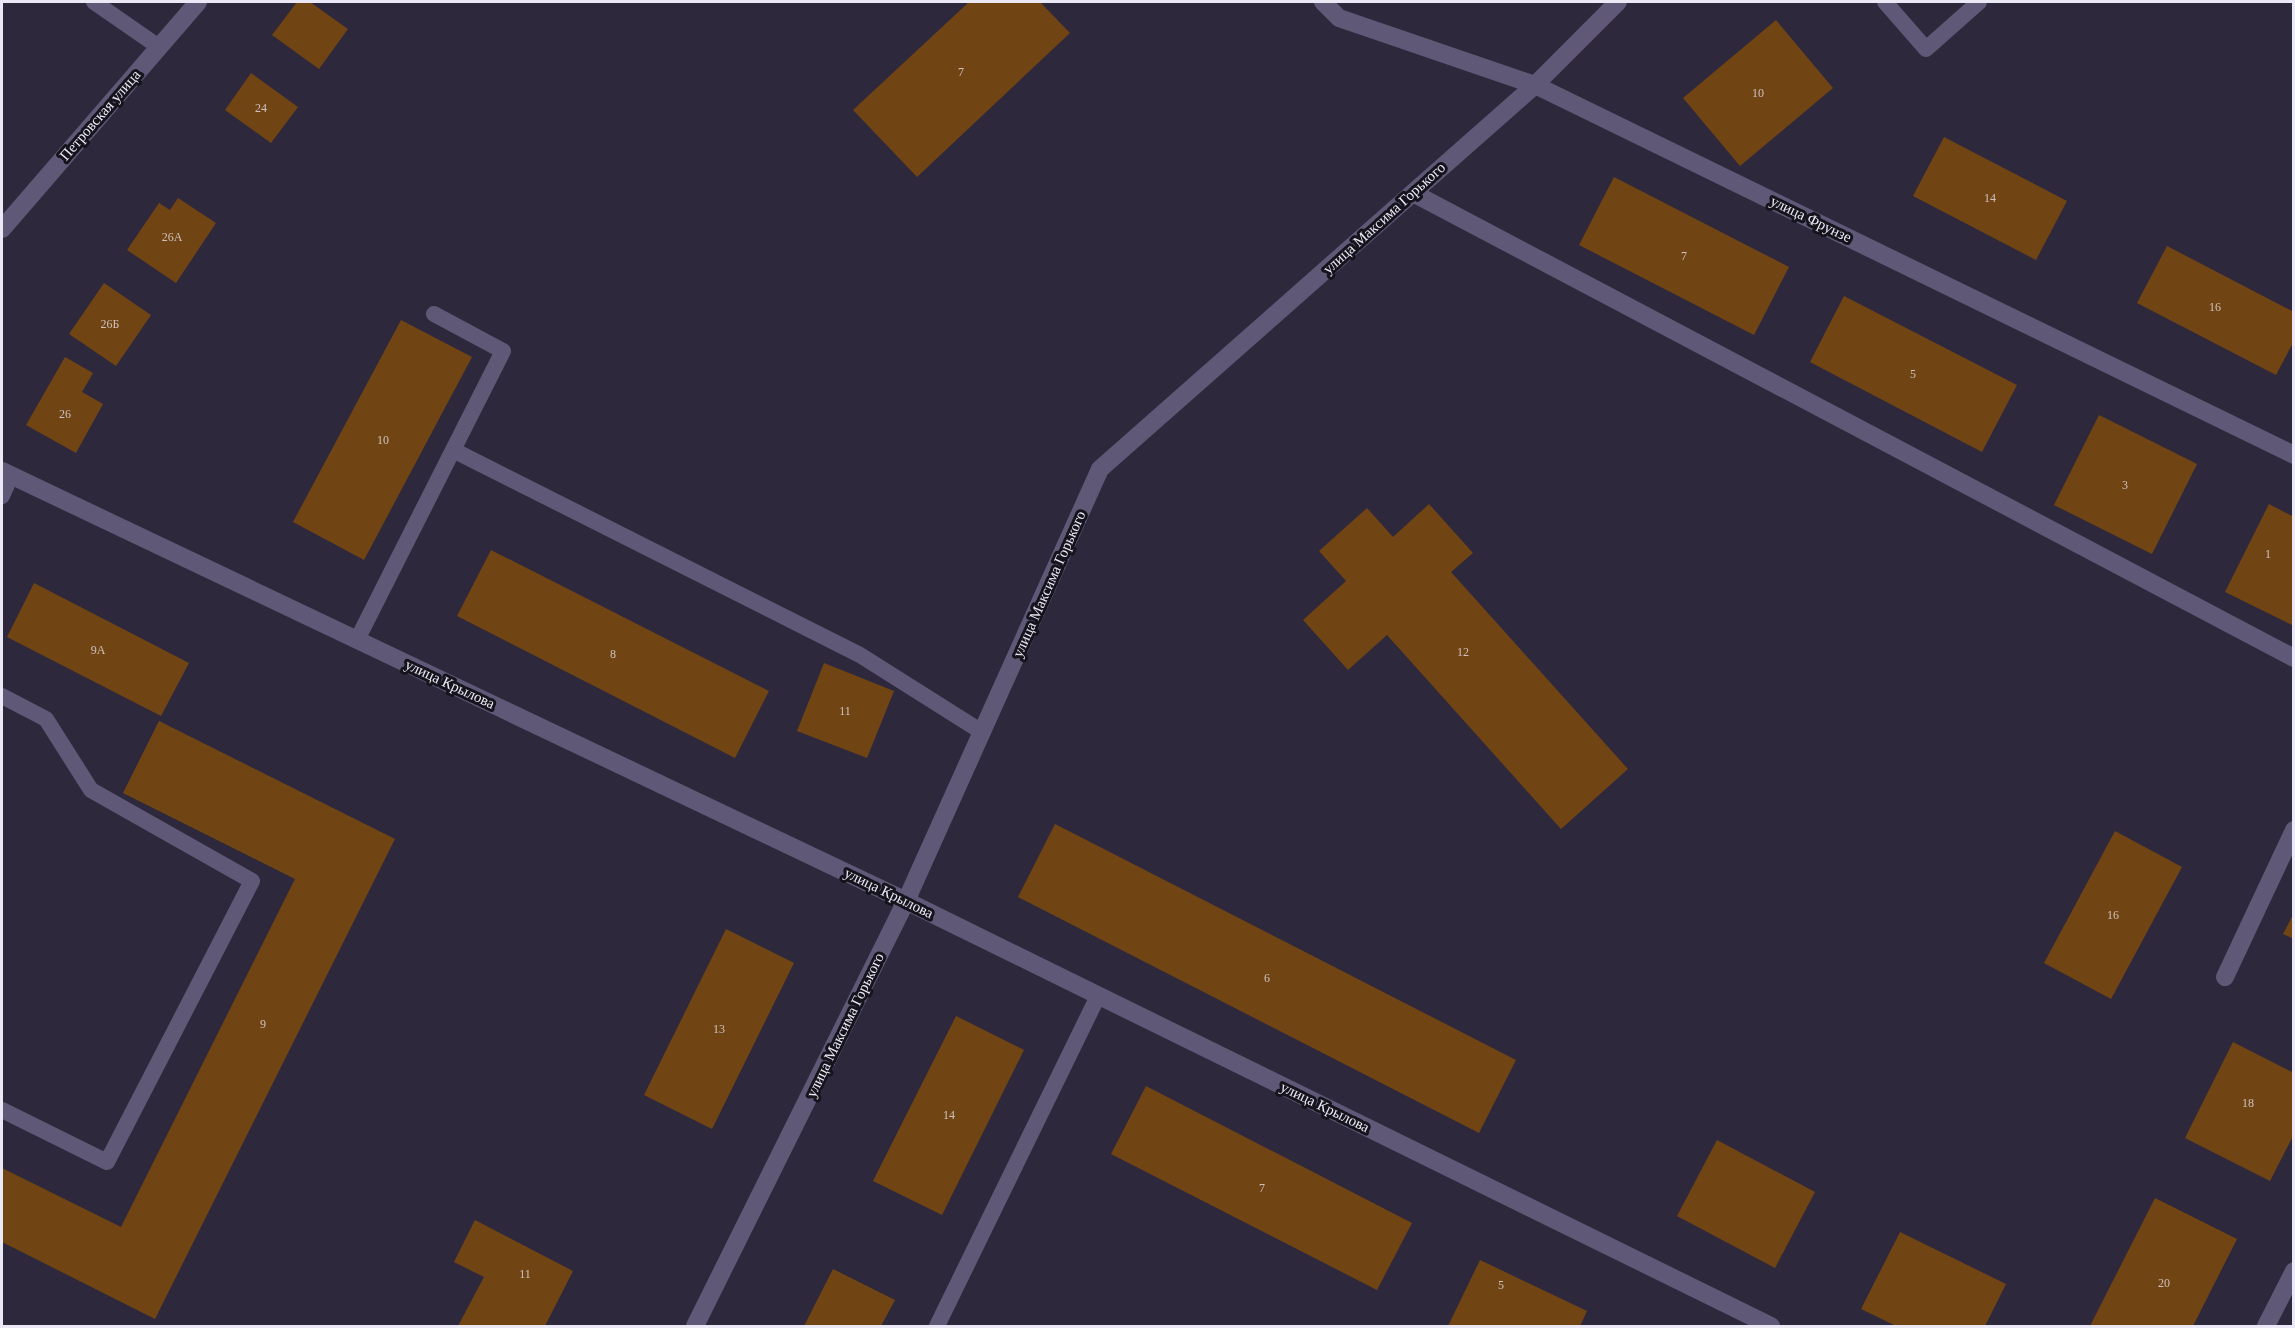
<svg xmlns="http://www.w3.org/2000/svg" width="2295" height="1328" font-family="'Times New Roman',serif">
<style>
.building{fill:#714413}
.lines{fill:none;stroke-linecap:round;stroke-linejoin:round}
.service{stroke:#5f5876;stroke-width:16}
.minor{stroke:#5f5876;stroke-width:18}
.tertiary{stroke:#5f5876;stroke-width:18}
.labels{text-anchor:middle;stroke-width:6;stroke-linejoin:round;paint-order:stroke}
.number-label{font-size:12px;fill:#cdc0be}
.street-label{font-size:15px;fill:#ece9f7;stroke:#15131c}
</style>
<rect width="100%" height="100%" fill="#2e283d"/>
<path class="building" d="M 297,2 L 310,2 L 348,29 L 319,69 L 272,35 Z
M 969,2 L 1040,2 L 1070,33 L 917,177 L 853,110 Z
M 1776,20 L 1833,88 L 1740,166 L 1683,98 Z
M 251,73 L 298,107 L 271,143 L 225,110 Z
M 1944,137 L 2067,201 L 2036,260 L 1913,196 Z
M 1614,177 L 1789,267 L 1754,335 L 1579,245 Z
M 178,198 L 216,223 L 176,283 L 127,250 L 159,203 L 170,210 Z
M 2167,246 L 2294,312 L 2294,341 L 2276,375 L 2137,303 Z
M 104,283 L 151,315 L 116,366 L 69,334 Z
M 1844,296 L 2017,385 L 1982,452 L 1810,362 Z
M 401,320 L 472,357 L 364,560 L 293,522 Z
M 65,357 L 93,373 L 82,392 L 103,404 L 76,453 L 26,425 Z
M 2099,415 L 2197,464 L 2152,554 L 2054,505 Z
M 1429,504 L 1473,553 L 1451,572 L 1628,769 L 1561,829 L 1387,635 L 1348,670 L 1303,620 L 1346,581 L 1319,551 L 1367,508 L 1393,537 Z
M 2269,504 L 2294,517 L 2294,626 L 2225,592 Z
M 491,550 L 769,691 L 735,758 L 457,616 Z
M 34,583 L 189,663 L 161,716 L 7,637 Z
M 824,663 L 894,691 L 867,758 L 797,731 Z
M 159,721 L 395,839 L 155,1319 L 2,1242 L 2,1168 L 121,1227 L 295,879 L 123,793 Z
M 1055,824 L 1516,1060 L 1479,1133 L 1018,897 Z
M 2115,831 L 2182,867 L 2111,999 L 2044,963 Z
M 2294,913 L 2294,939 L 2283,934 Z
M 726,929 L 794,963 L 712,1129 L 644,1095 Z
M 956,1016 L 1024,1050 L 942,1215 L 873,1181 Z
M 2233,1042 L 2294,1073 L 2294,1134 L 2270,1181 L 2185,1138 Z
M 1146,1086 L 1412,1223 L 1377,1290 L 1111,1154 Z
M 1717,1140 L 1815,1192 L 1775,1268 L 1677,1216 Z
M 2155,1198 L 2237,1239 L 2193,1326 L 2090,1326 Z
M 475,1220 L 573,1271 L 545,1326 L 458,1326 L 484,1277 L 454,1262 Z
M 1900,1232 L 2006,1284 L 1985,1326 L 1896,1326 L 1861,1309 Z
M 1480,1260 L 1587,1311 L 1580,1326 L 1448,1326 Z
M 833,1269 L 895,1300 L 881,1326 L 804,1326 Z"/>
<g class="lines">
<path class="service" d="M 94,2 L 159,47
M 1885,2 L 1926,49 L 1979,2
M 453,450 L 860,655 L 982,732
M 2,496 L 11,476
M 357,640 L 503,351 L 434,314
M 2,696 L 46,719 L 91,790 L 252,881 L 107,1162 L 2,1110
M 937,1326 L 1098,996"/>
<path class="minor" d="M 1323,2 L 1339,18 L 1535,85 L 2294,455
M 1413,193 L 2294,658
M 2,229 L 198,2
M 2,471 L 906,901 L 1771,1326
M 2225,977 L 2294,830
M 695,1326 L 906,901 L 1100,469 L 1535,85 L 1618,2"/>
<path class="tertiary" d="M 2266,1326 L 2294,1271"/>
</g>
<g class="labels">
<g class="number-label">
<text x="961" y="76">7</text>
<text x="1758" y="97">10</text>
<text x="261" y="112">24</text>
<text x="1990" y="202">14</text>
<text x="172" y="241">26А</text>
<text x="1684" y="260">7</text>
<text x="2215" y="311">16</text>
<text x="110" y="328">26Б</text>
<text x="1913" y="378">5</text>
<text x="65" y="418">26</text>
<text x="383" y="444">10</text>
<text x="2125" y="489">3</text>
<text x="2268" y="558">1</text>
<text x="98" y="654">9А</text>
<text x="1463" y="656">12</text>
<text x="613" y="658">8</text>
<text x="845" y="715">11</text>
<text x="2113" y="919">16</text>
<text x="1267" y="982">6</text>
<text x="263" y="1028">9</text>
<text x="719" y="1033">13</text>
<text x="2248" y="1107">18</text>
<text x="949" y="1119">14</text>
<text x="1262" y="1192">7</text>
<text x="525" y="1278">11</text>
<text x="2164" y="1287">20</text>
<text x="1501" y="1289">5</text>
</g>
<g class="street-label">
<text transform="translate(100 115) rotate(-49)" y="5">Петровская улица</text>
<text transform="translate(1384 218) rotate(-42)" y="5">улица Максима Горького</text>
<text transform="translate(1811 219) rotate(26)" y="5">улица Фрунзе</text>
<text transform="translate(1049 584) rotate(-66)" y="5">улица Максима Горького</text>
<text transform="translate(450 684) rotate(25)" y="5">улица Крылова</text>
<text transform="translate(889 893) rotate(26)" y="5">улица Крылова</text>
<text transform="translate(845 1025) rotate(-64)" y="5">улица Максима Горького</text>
<text transform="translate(1325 1107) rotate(26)" y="5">улица Крылова</text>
</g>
</g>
<rect width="2295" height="1328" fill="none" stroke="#ece9f7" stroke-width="6"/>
</svg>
